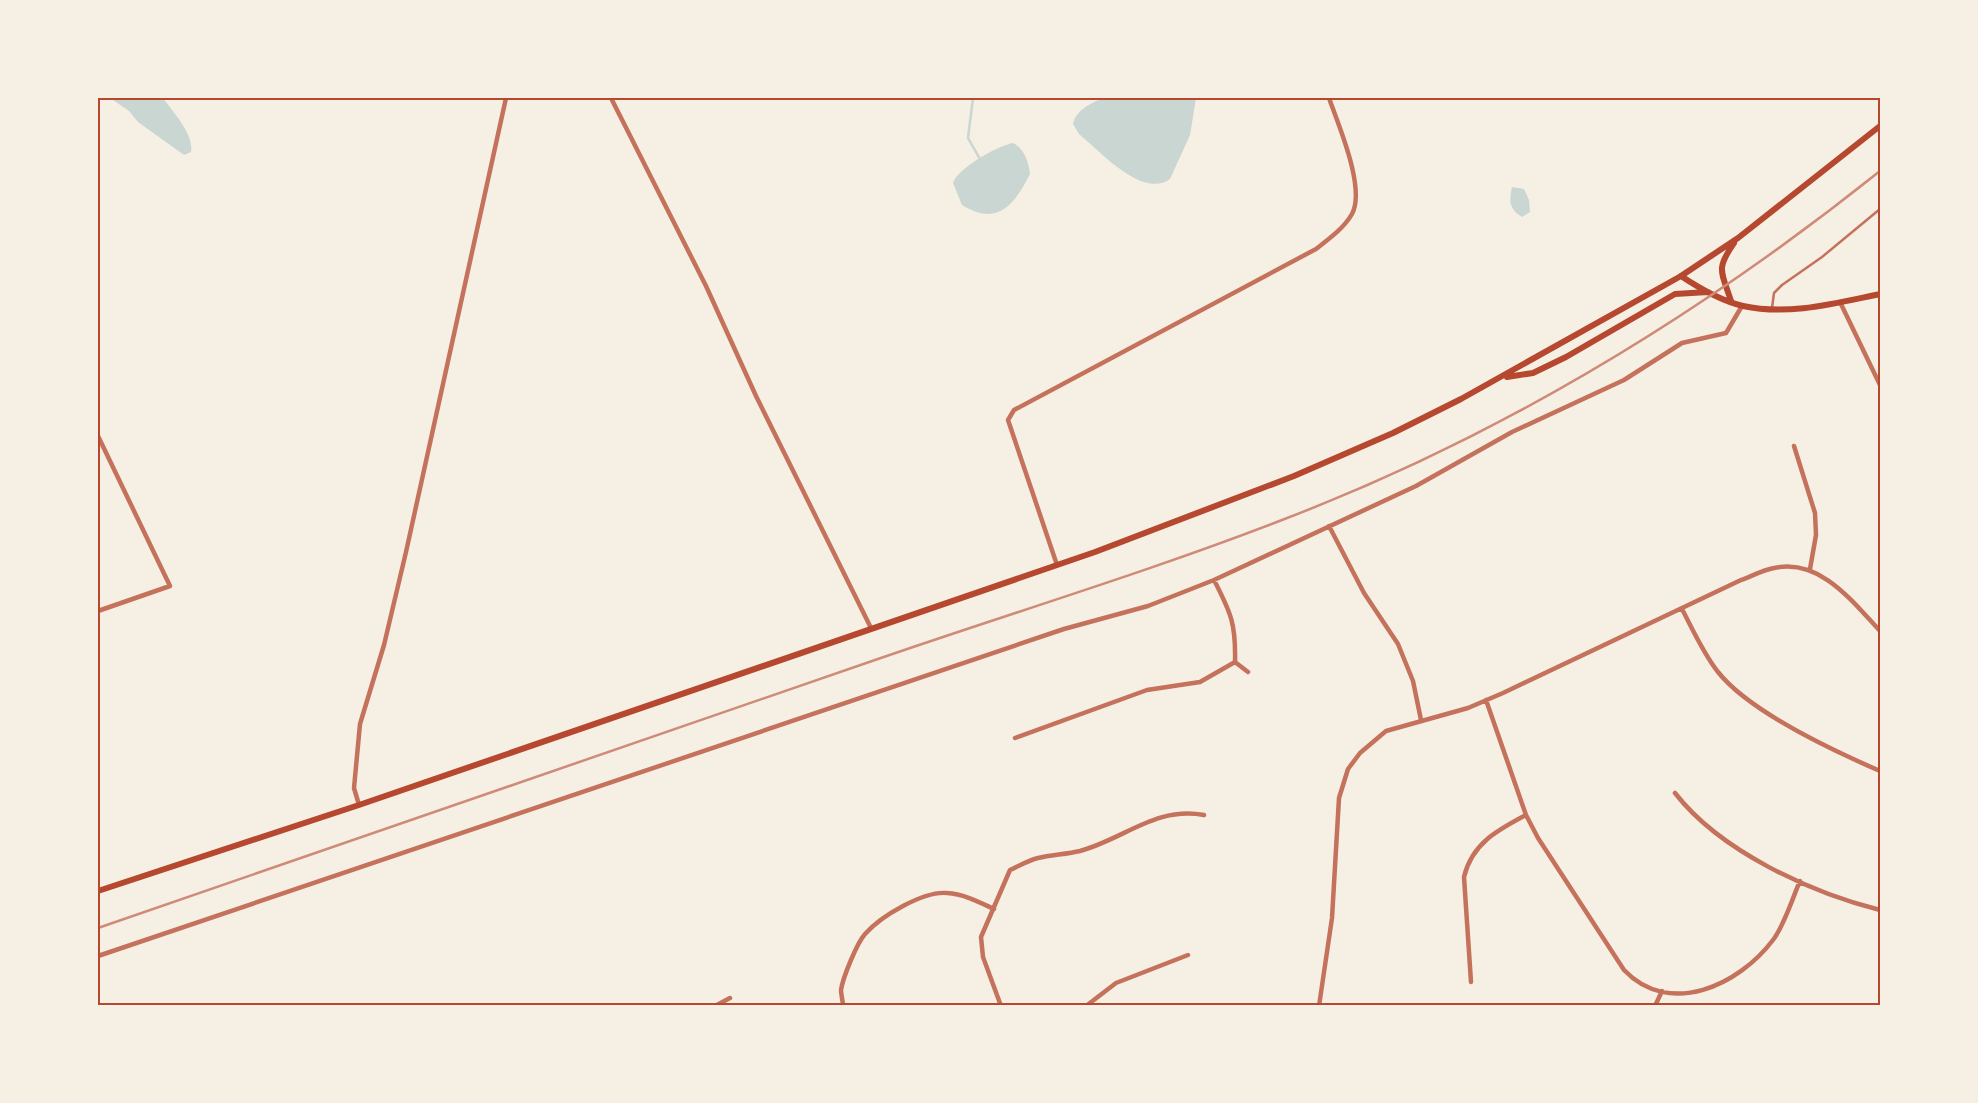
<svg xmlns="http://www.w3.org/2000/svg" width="1978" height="1103" font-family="Barlow,sans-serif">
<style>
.water{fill:#c9d6d2}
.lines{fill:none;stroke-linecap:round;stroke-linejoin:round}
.stream{stroke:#c9d6d2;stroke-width:2.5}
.service{stroke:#c5725c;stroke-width:2.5}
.minor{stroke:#c5725c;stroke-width:4.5}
.secondary{stroke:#b5482f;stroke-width:6}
.rail{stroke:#cf8b77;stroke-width:2.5}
.neatline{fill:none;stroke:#b5482f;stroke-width:2}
</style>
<rect width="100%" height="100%" fill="#f6efe4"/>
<path class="water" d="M 110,98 L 163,98 C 173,112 194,134 191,152 L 184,155 L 138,122 L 129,111 Z
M 1103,98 L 1196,98 L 1190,135 L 1170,179 C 1142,199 1100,151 1079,134 L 1073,124 C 1077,109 1090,104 1103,98 Z
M 1013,143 C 1024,148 1029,163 1030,174 C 1014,205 998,227 962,205 L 953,183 C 958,168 997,146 1013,143 Z
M 1512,187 L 1524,189 L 1529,200 L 1530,212 L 1522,217 C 1509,209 1509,201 1512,187 Z"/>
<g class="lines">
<path class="stream" d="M 973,98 L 968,138 L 980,159"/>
<path class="service" d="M 1772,308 L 1774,293 L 1782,285 L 1822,257 L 1880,209"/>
<path class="minor" d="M 611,98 L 706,286 L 756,396 L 871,628
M 1840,302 L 1880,385
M 98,436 L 170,586 L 98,611
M 1794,446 L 1815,513 L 1816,535 L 1810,569
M 1329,526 L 1364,593 L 1398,644 L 1413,681 L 1421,720
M 1057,565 L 1008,420 L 1014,410 L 1316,249 C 1329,239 1344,228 1352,214 C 1366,188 1338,124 1329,98
M 1214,580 C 1231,613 1236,624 1235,662
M 1682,609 C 1693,630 1703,653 1718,672 C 1749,711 1834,751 1880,771
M 1235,662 L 1248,672
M 1486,700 L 1526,815 L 1538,838 L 1624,970 C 1670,1018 1739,985 1773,940 C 1785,924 1792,899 1800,881
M 1015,738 L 1147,690 L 1200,682 L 1235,662
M 1675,793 C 1720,851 1811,893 1880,910
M 359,805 L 354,788 L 360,724 L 384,645 L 406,552 L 506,98
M 98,956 L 1064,629 L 1148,606 L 1214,580 L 1416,486 L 1512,432 L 1624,380 L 1682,343 L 1726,333 L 1742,306
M 1471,982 L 1464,877 C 1472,843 1498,830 1526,815
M 715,1006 L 730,998
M 843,1006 C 843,1001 841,995 841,990 C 843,977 857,943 865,934 C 881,916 923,891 947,893 C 964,894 979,902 994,909
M 1001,1006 L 983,957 L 981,937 L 1010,870 C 1019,866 1029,860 1038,858 C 1052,855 1067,854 1080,851 C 1124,839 1156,806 1204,815
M 1086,1006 L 1116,983 L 1188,955
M 1319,1006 L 1332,918 L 1339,798 L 1348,769 L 1360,753 L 1386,731 L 1468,708 L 1503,693 L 1741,580 C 1752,576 1763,570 1774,568 C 1820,558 1852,601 1880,631
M 1655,1006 L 1662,991"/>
<path class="secondary" d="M 1681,276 C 1699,288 1722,301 1743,306 C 1789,316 1836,303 1880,294
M 1731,301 C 1722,272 1715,270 1734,243
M 1507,377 L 1533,373 L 1566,357 L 1675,294 L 1708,292
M 98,891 L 359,805 L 1095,552 L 1294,476 L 1393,433 L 1461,399 L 1681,276 L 1738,238 L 1880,126"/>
<path class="rail" d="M 98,928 C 357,840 616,750 875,660 C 1011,613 1148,572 1282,520 C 1499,437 1700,315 1880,171"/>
</g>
<rect width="1978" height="1103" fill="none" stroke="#f6efe4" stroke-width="198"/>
<rect x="99" y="99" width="1780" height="905" class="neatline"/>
</svg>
